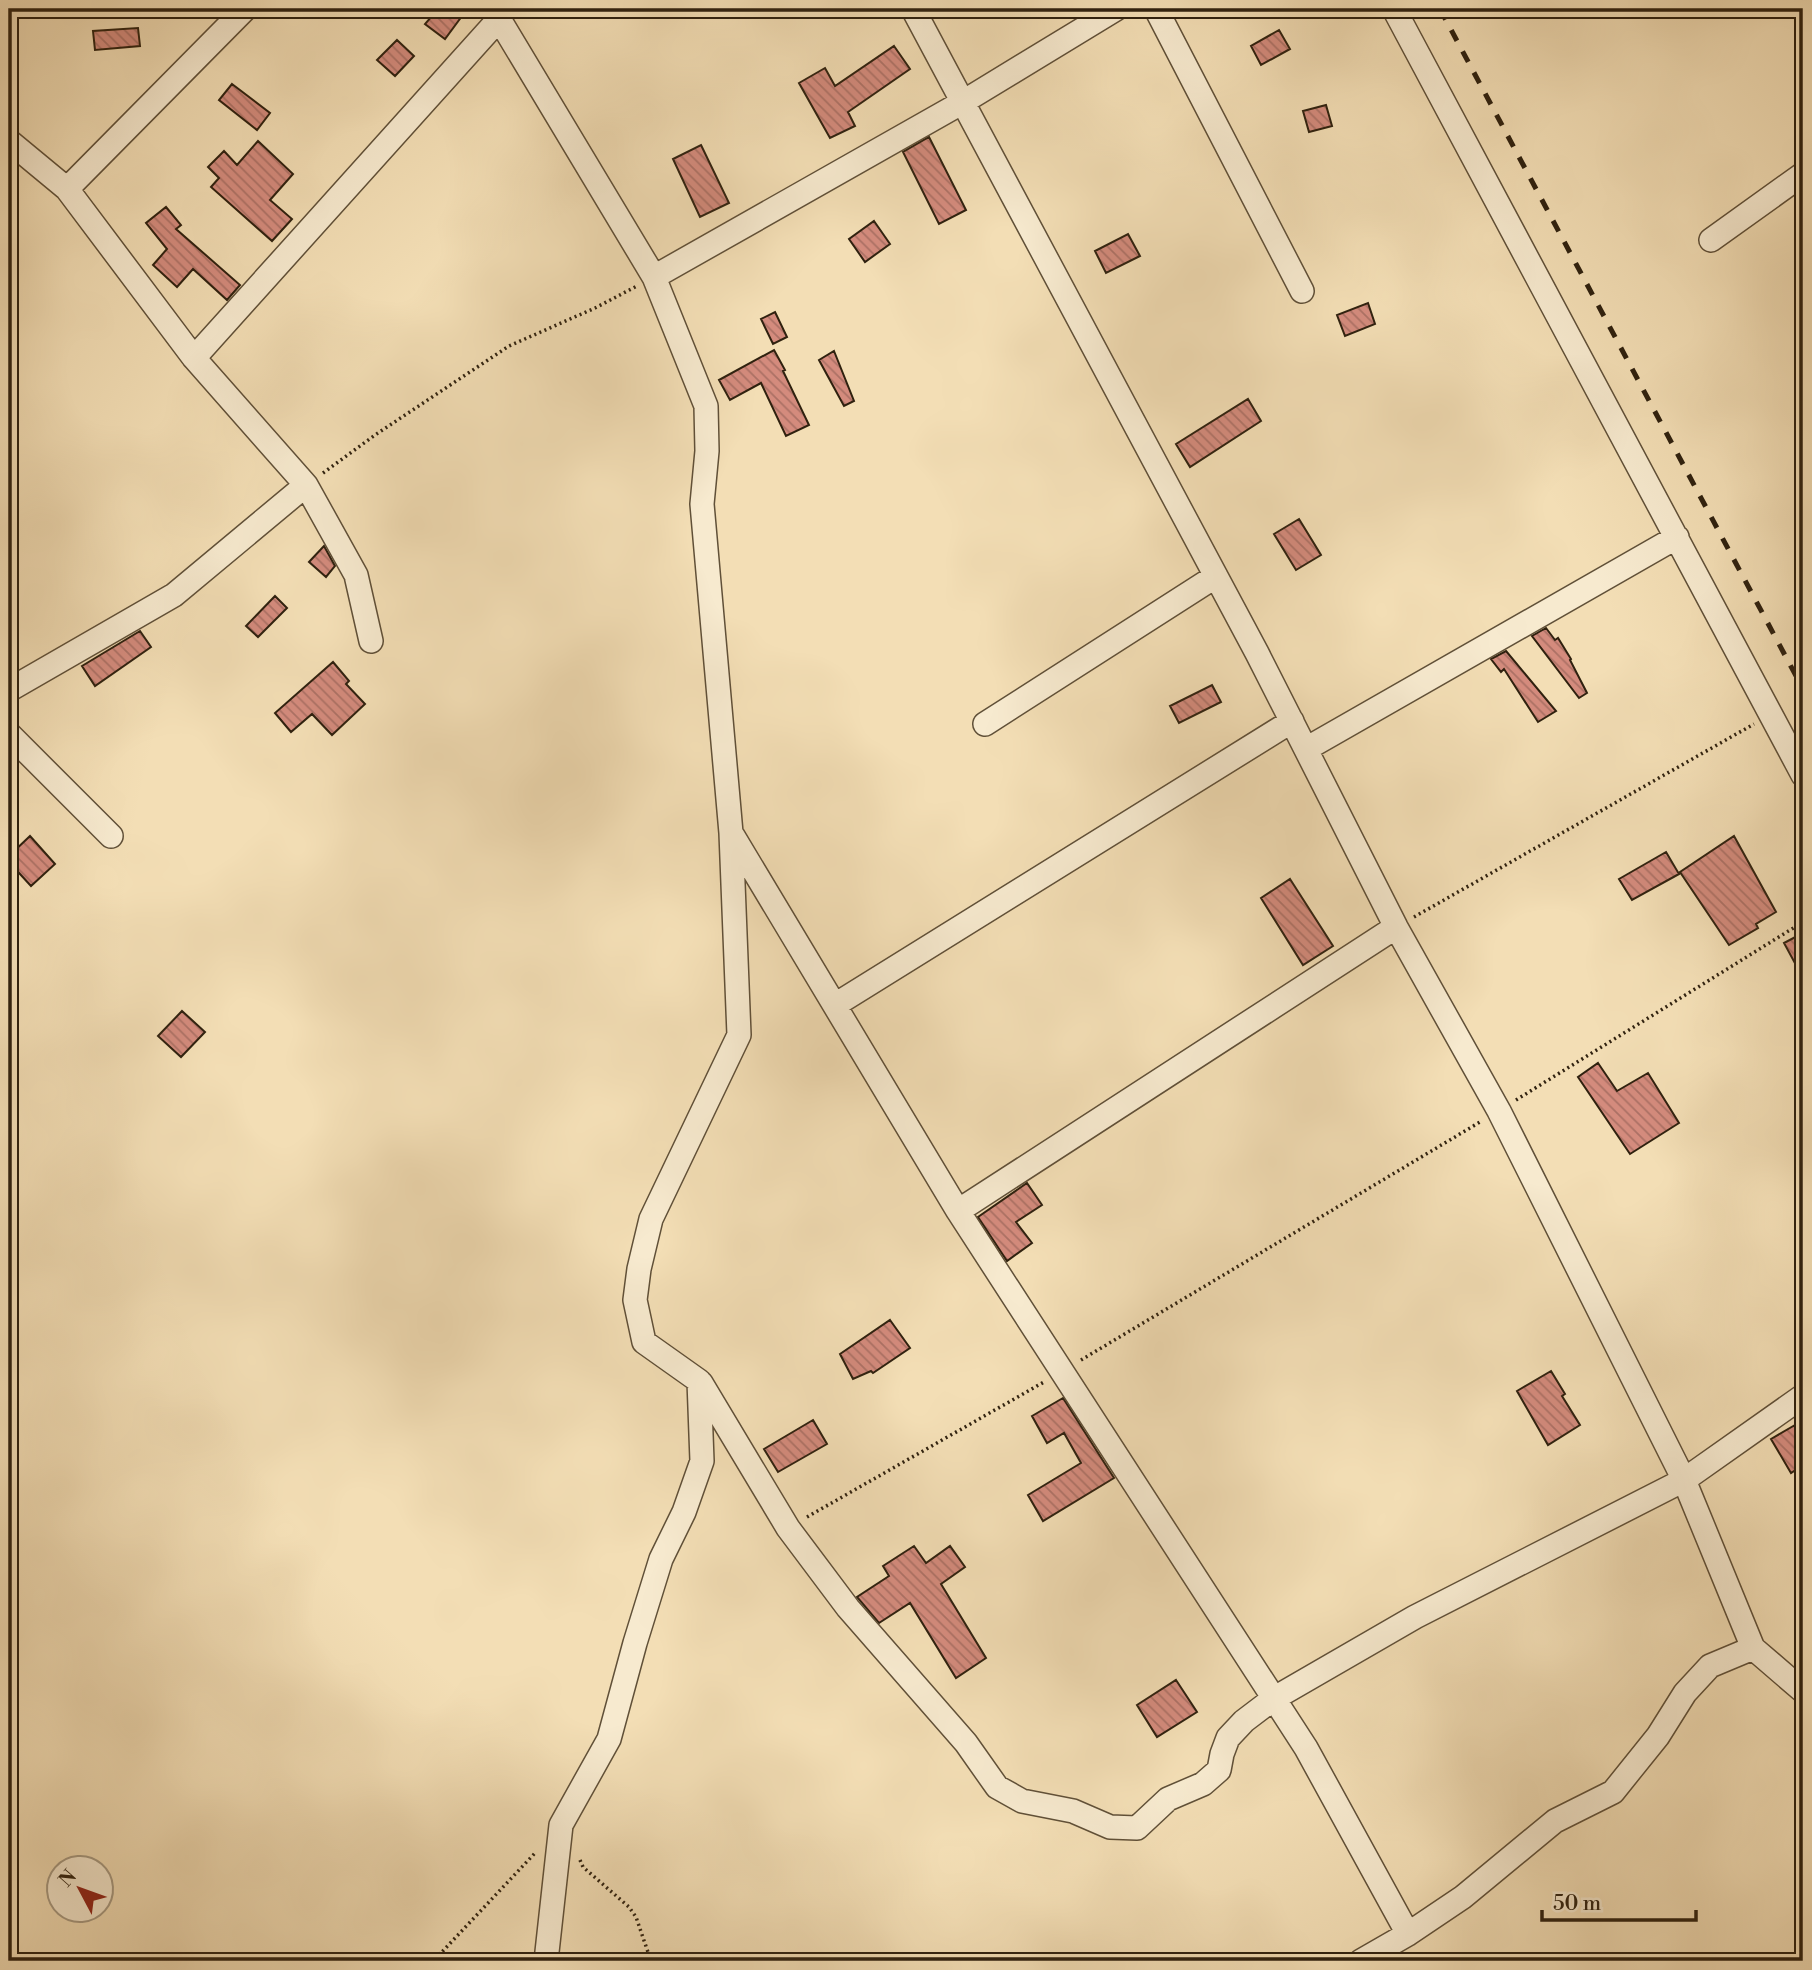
<svg xmlns="http://www.w3.org/2000/svg" width="1812" height="1970" font-family="'Libre Bodoni',serif">
<style>
.building{fill:url(#building-back-hatch);stroke:#2f210f;stroke-width:2}
.lines{fill:none;stroke-linecap:round;stroke-linejoin:round}
.minor-casing{stroke:#605038;stroke-width:26}
.path{stroke:#2f210f;stroke-width:3.5;stroke-dasharray:2 3.5;stroke-linecap:butt}
.minor{stroke:#f7eacf;stroke-width:23}
.rail{stroke:#2f210f;stroke-width:5;stroke-dasharray:12 12;stroke-linecap:butt}
</style>
<defs>
<pattern id="building-back-hatch" width="6" height="6" patternUnits="userSpaceOnUse" patternTransform="scale(1.75)"><rect width="6" height="6" fill="#d48b7d"/><path d="M-1 5l2 2M0 0l6 6M5-1l2 2" fill="none" stroke="#ac7165"/></pattern>
</defs>
<rect width="100%" height="100%" fill="#f3deb5"/>
<filter id="stains"><feTurbulence type="fractalNoise" baseFrequency=".00286" numOctaves="4"/><feColorMatrix values="0 0 0 0 .2 0 0 0 0 .09 0 0 0 0 .02 0 0 0 .5 -.17"/></filter>
<radialGradient id="worn" r=".72"><stop offset=".6" stop-color="#630" stop-opacity="0"/><stop offset="1" stop-color="#630" stop-opacity=".3"/></radialGradient>
<path class="building" d="M 438,9 L 452,9 L 462,16 L 445,39 L 425,24 Z
M 138,28 L 140,46 L 95,50 L 93,31 Z
M 1279,30 L 1290,49 L 1261,65 L 1251,46 Z
M 397,40 L 414,56 L 395,76 L 377,60 Z
M 894,46 L 910,69 L 848,112 L 855,126 L 830,138 L 799,83 L 825,68 L 835,86 Z
M 232,84 L 270,113 L 257,130 L 219,100 Z
M 1326,105 L 1332,126 L 1309,132 L 1303,111 Z
M 929,137 L 966,210 L 939,224 L 903,152 Z
M 258,141 L 293,174 L 270,200 L 292,219 L 272,241 L 211,187 L 219,178 L 208,167 L 224,151 L 237,165 Z
M 701,145 L 729,203 L 700,217 L 673,159 Z
M 166,207 L 181,225 L 176,229 L 240,285 L 227,300 L 193,269 L 177,287 L 153,265 L 167,249 L 146,223 Z
M 874,221 L 890,244 L 865,262 L 849,239 Z
M 1128,234 L 1140,256 L 1106,273 L 1095,251 Z
M 1368,303 L 1375,324 L 1345,336 L 1337,315 Z
M 775,312 L 787,337 L 773,344 L 761,319 Z
M 774,350 L 785,370 L 783,371 L 809,425 L 786,436 L 761,383 L 730,400 L 719,380 Z
M 834,351 L 854,401 L 844,406 L 819,360 Z
M 1248,399 L 1261,421 L 1190,467 L 1176,444 Z
M 1299,519 L 1321,555 L 1296,570 L 1274,534 Z
M 324,546 L 335,566 L 326,577 L 309,562 Z
M 275,596 L 287,608 L 258,637 L 246,626 Z
M 1546,628 L 1555,640 L 1558,638 L 1571,659 L 1570,660 L 1587,693 L 1579,698 L 1532,636 Z
M 140,631 L 151,647 L 95,686 L 82,666 Z
M 1506,651 L 1556,711 L 1538,722 L 1504,669 L 1501,672 L 1491,659 Z
M 333,662 L 349,681 L 346,684 L 365,704 L 332,735 L 312,714 L 291,732 L 275,713 Z
M 1212,685 L 1221,702 L 1179,723 L 1170,706 Z
M 30,836 L 55,864 L 31,886 L 9,862 L 9,856 Z
M 1734,836 L 1776,912 L 1756,924 L 1758,928 L 1729,945 L 1680,872 Z
M 1666,852 L 1679,874 L 1632,900 L 1619,879 Z
M 1290,879 L 1333,946 L 1303,965 L 1261,898 Z
M 1803,933 L 1803,978 L 1784,943 Z
M 182,1011 L 205,1032 L 181,1057 L 158,1036 Z
M 1598,1063 L 1617,1091 L 1648,1073 L 1679,1123 L 1630,1154 L 1578,1077 Z
M 1027,1183 L 1042,1205 L 1016,1222 L 1032,1243 L 1007,1261 L 978,1217 Z
M 890,1320 L 910,1348 L 873,1373 L 871,1371 L 853,1379 L 840,1354 Z
M 1551,1371 L 1565,1394 L 1562,1396 L 1580,1425 L 1548,1445 L 1517,1391 Z
M 1063,1398 L 1114,1478 L 1043,1521 L 1028,1495 L 1081,1463 L 1064,1433 L 1047,1443 L 1032,1416 Z
M 813,1420 L 827,1444 L 778,1472 L 764,1449 Z
M 1795,1425 L 1803,1438 L 1803,1465 L 1791,1473 L 1771,1439 Z
M 914,1546 L 926,1563 L 950,1546 L 965,1567 L 941,1584 L 986,1658 L 956,1678 L 910,1603 L 879,1623 L 857,1597 L 889,1576 L 883,1566 Z
M 1176,1680 L 1197,1712 L 1157,1737 L 1137,1705 Z"/>
<g class="lines">
<defs>
<path id="minor" d="M 495,9 L 499,19 L 654,277 L 706,406 L 707,451 L 702,504 L 731,833 L 739,1035 L 651,1219 L 639,1269 L 635,1300 L 644,1342 L 699,1381 L 702,1461 L 684,1512 L 661,1559 L 635,1643 L 609,1739 L 561,1825 L 546,1961
M 913,9 L 1257,653 L 1396,927 L 1499,1111 L 1684,1480 L 1753,1648 L 1803,1691
M 1156,9 L 1302,291
M 1394,9 L 1803,775
M 9,141 L 67,189 L 194,358 L 306,485 L 356,575 L 371,641
M 67,189 L 245,9
M 1711,240 L 1803,174
M 654,277 L 963,102 L 1116,9
M 194,358 L 499,19
M 9,690 L 174,595 L 306,485
M 985,724 L 1216,576
M 9,734 L 111,836
M 1306,749 L 1677,537
M 733,836 L 958,1211 L 1306,1748 L 1408,1934
M 835,1005 L 1292,721
M 958,1211 L 1396,927
M 701,1383 L 788,1528 L 848,1608 L 966,1743 L 997,1787 L 1022,1801 L 1073,1811 L 1110,1827 L 1137,1828 L 1168,1799 L 1203,1784 L 1219,1770 L 1222,1754 L 1228,1738 L 1244,1721 L 1273,1699 L 1415,1617 L 1684,1480 L 1803,1396
M 1361,1961 L 1408,1934 L 1463,1897 L 1555,1821 L 1613,1792 L 1658,1736 L 1685,1693 L 1710,1666 L 1753,1648"/>
</defs>
<use href="#minor" class="minor-casing"/>
<path class="path" d="M 323,473 L 375,435 L 509,346 L 595,308 L 637,286
M 1414,917 L 1754,724
M 1516,1100 L 1803,922
M 1081,1360 L 1480,1122
M 807,1517 L 1044,1382
M 580,1860 L 583,1867 L 629,1907 L 636,1917 L 651,1961
M 417,1961 L 441,1953
M 437,1961 L 441,1953 L 536,1852"/>
<use href="#minor" class="minor"/>
<path class="rail" d="M 1440,9 L 1803,689"/>
</g>
<rect width="1812" height="1970" fill="none" stroke="#f3deb5" stroke-width="35"/>
<rect x="10" y="10" width="1791" height="1949" fill="none" stroke="#2f210f" stroke-width="3.5"/>
<rect x="18" y="18" width="1777" height="1935" fill="none" stroke="#2f210f" stroke-width="2"/>
<g transform="translate(80 1889) rotate(311)"><circle r="33" fill="#f7eacf" stroke="#a79a82" stroke-width="2"/>
<path d="M0-5L12 26L0 18L-12 26Z" fill="#8f2418"/>
<text y="-10" font-size="19" font-weight="bold" text-anchor="middle" fill="#2f210f">N</text>
</g>
<path d="M1542 1910v10h154v-10" fill="none" stroke="#2f210f" stroke-width="3.5"/>
<text x="1553" y="1910" font-size="21" fill="#2f210f" stroke="#f7eacf" stroke-width="5" paint-order="stroke">50 m</text>
<rect width="100%" height="100%" filter="url(#stains)"/>
<rect width="100%" height="100%" fill="url(#worn)"/>
</svg>
